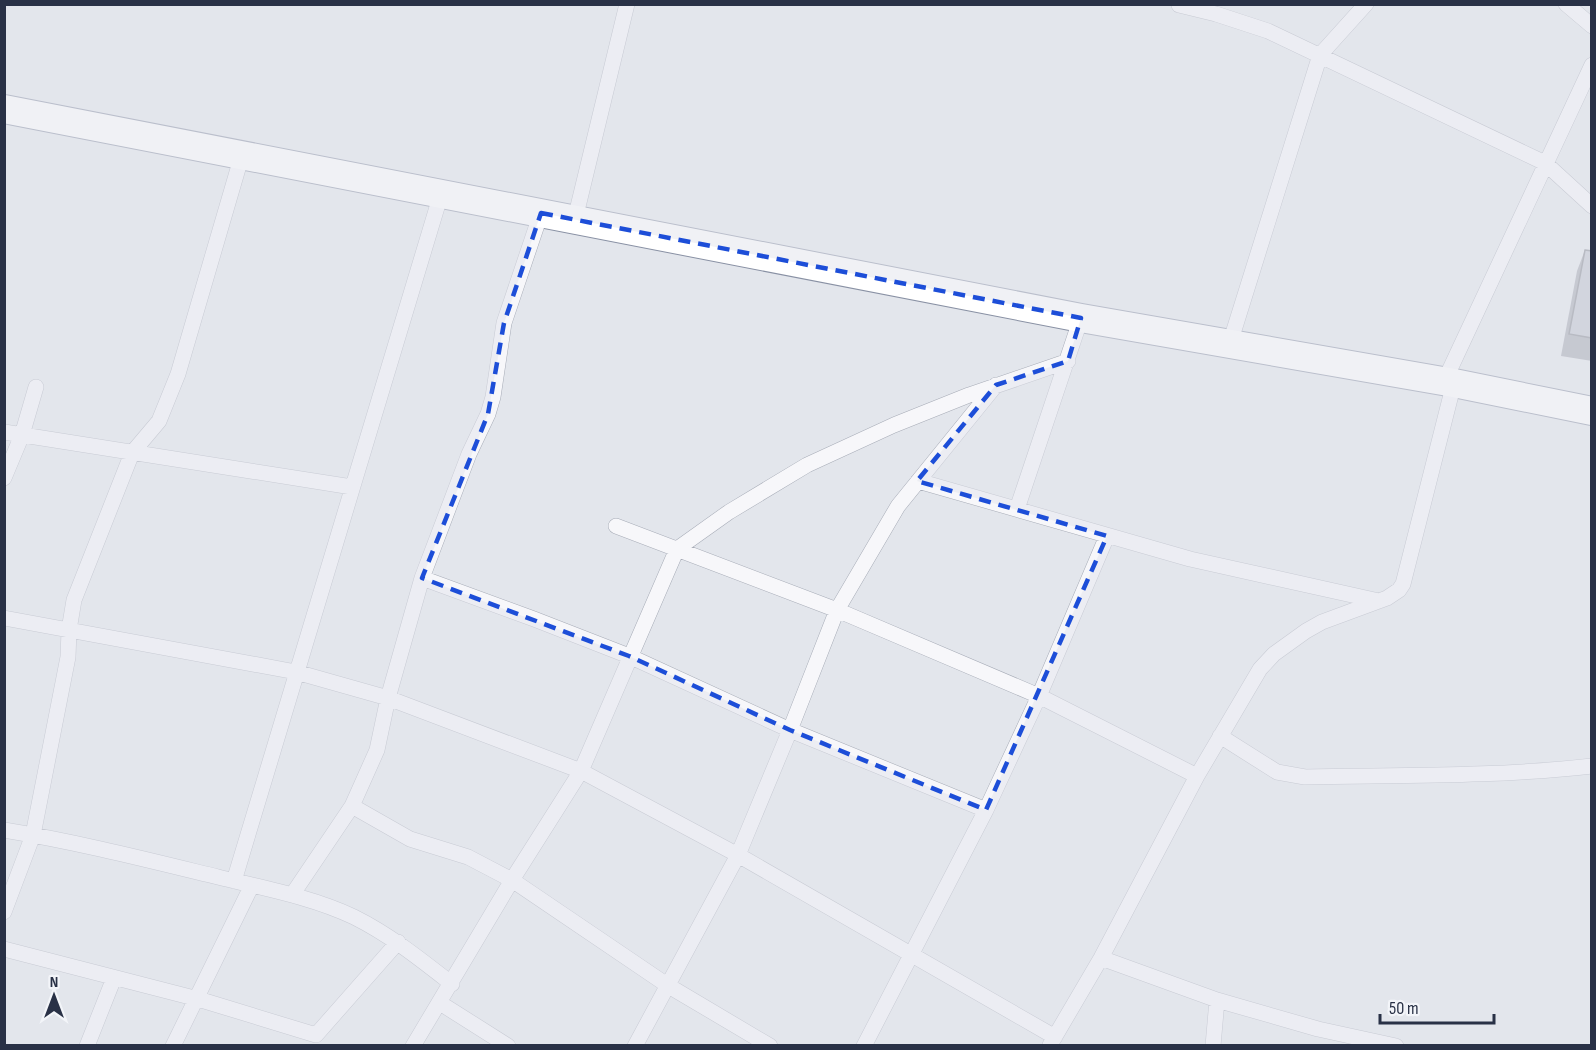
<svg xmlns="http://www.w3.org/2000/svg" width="1596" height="1050" font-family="'Sofia Sans Condensed',sans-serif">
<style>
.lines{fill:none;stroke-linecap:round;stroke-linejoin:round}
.street-casing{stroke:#a7acb7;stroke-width:16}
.highway-casing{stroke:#8991a4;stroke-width:30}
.street{stroke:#f7f7fa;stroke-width:15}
.highway{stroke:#fff;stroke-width:28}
.wall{fill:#a3a6b0}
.building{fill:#bdc1cd;stroke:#848790;stroke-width:1.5}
.marked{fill:none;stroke:#1d4ed8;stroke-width:4.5;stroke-dasharray:12 8;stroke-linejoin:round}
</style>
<rect width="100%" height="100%" fill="#e3e6ec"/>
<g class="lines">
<defs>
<path id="street" d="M 1566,4 L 1592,26
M 1179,5 L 1216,14 L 1268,31 L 1545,163 L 1592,206
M 575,219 L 627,4
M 1230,343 L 1320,55 L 1366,4
M 1444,382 L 1592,65
M 4,432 L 352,487
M 4,478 L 22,435 L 36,387
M 918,481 L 1190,559 L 1379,601
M 1017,509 L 1081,318
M 616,526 L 837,610 L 1039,696 L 1197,776
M 422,578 L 534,619 L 629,656 L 790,730 L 986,810
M 4,618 L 296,672 L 388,698 L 581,771 L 738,855 L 1055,1037
M 1220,736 L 1277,772 L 1305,777 C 1401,775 1496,777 1592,766
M 352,806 L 410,839 L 468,857 L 512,880 L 667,985 L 770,1046
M 4,830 C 77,842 148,860 218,877 C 263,888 312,897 354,917 C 390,935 420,959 452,984
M 234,881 L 441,194
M 292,895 L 352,806 L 377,750 L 388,698 L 422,578 L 469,454 L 488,414 L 493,397 L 504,323 L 541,213
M 4,912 L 33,835 L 68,657 L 69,630 L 74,600 L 132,453 L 159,421 L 178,374 L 242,155
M 4,949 L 198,999 L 316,1035 L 398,942
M 1101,958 L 1217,1000 L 1318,1029 L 1396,1046
M 440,1003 L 508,1046
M 1050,1045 L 1101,958 L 1197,776 L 1260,669 L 1274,654 L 1306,631 L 1322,622 L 1387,598 L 1399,590 L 1403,584 L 1454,383
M 87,1046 L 114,978
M 173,1046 L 252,885
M 413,1046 L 512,880 L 581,771 L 677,549 L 729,512 L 807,465 L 894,425 L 969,395 L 1068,361
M 635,1046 L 738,855 L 790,730 L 837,610 L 898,506 L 996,385
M 864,1046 L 986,810 L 1039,696 L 1107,536
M 1213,1046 L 1217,1000"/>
<path id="highway" d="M 4,109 L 1081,318 L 1454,383 L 1592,411"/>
</defs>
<use href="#street" class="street-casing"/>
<use href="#highway" class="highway-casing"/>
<use href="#street" class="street"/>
<use href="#highway" class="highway"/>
</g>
<path class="wall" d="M 1585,250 L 1592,251 L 1592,361 L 1561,356 L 1577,271 Z"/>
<path class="building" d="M 1585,250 L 1592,251 L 1592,338 L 1569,334 Z"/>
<path d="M0 0H1596V1050H0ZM 541,213 L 1081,318 L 1068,361 L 996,385 L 917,481 L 1107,536 L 986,810 L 790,730 L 629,656 L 422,578 L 488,414 L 504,323 Z" fill="#e3e6ec" fill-opacity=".55" fill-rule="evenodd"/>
<path class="marked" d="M 541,213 L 1081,318 L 1068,361 L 996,385 L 917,481 L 1107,536 L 986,810 L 790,730 L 629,656 L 422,578 L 488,414 L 504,323 Z"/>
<rect width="1596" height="1050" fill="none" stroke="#293146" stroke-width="12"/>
<g transform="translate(54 996)" stroke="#f3f5f9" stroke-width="4.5" paint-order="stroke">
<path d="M0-4.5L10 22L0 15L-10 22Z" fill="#293146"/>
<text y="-9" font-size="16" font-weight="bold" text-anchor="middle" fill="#293146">N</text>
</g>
<path d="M1380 1014v9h114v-9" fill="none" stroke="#293146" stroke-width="3"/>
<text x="1389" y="1014" font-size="18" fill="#293146" stroke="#f3f5f9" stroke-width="4.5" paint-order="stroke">50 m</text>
</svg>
